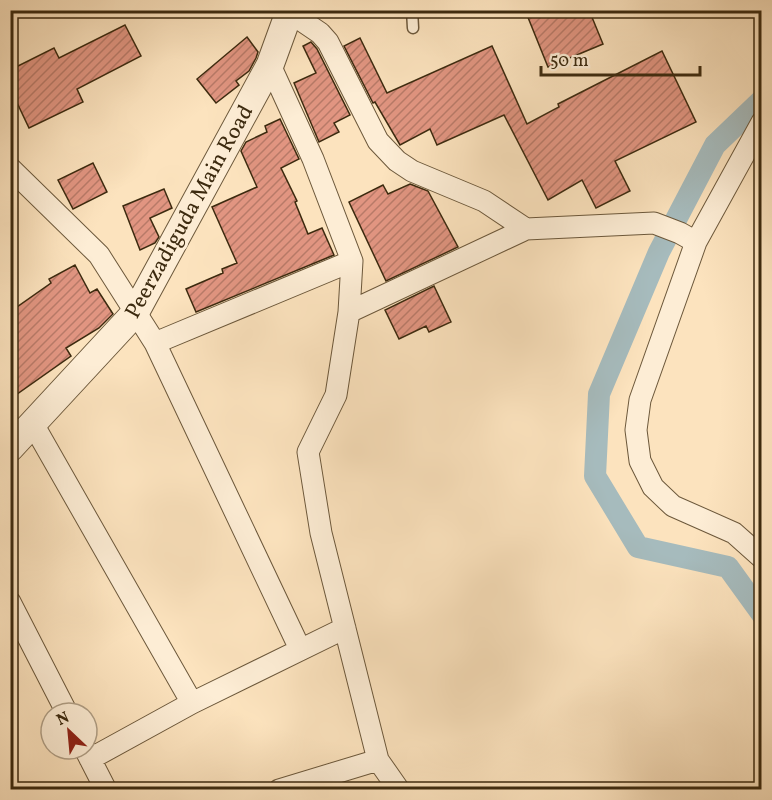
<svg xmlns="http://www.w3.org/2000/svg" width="772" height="800" font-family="Vollkorn,serif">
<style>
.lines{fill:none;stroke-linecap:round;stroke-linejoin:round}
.canal{stroke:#a6bbbd;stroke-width:22}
.building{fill:url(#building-hatch);stroke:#3c2a0f;stroke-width:1.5}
.service-casing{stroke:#6c583b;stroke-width:13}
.minor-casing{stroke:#6c583b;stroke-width:23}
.tertiary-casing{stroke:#6c583b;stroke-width:29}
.service{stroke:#fdedd5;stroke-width:10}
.minor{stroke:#fdedd5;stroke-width:21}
.tertiary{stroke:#fdedd5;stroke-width:27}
.labels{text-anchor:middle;stroke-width:6;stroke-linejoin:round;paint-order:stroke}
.street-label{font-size:22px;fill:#3c2a0f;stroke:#fdedd5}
</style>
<defs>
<pattern id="building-hatch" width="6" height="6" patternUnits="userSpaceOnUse" patternTransform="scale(1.5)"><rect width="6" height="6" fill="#e19581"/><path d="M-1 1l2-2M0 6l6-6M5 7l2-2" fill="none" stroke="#b87a68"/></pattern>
</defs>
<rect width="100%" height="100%" fill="#fce3be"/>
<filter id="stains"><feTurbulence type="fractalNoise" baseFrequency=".00333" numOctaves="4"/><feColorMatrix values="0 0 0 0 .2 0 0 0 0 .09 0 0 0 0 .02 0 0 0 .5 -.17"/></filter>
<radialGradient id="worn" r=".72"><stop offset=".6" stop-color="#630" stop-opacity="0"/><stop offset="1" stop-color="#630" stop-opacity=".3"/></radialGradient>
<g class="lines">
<path class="canal" d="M 762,100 L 715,145 L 659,252 L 599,394 L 595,476 L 638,547 L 728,567 L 762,614"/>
</g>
<path class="building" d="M 525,10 L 589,10 L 603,44 L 548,67 Z
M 125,25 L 141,56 L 77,89 L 83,102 L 29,128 L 11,90 L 10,70 L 54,48 L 59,58 Z
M 247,37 L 258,52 L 256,58 L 249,71 L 236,81 L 239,85 L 216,103 L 197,79 Z
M 360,38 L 387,93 L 492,46 L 527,124 L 559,107 L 558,104 L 662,51 L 696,122 L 615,161 L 630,191 L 596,208 L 582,180 L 548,200 L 504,115 L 437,145 L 430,129 L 400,145 L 375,102 L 373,103 L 344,46 Z
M 311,42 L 317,49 L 350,115 L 334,123 L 339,132 L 319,142 L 294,83 L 316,73 L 303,46 Z
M 280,119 L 299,159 L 281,168 L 297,201 L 295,202 L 308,234 L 322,228 L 334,255 L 196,312 L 186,289 L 223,273 L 222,269 L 237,263 L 212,207 L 257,187 L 241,151 L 246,142 L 267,132 L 265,126 Z
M 93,163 L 107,192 L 73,209 L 58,180 Z
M 410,184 L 428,191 L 458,247 L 386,281 L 349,202 L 383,185 L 388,194 Z
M 164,189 L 172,208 L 150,218 L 159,237 L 155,243 L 140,250 L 123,206 Z
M 75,265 L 90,293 L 97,289 L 113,314 L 99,328 L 66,348 L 71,356 L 10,399 L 10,312 L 51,283 L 49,279 Z
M 434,286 L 451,322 L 429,332 L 426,326 L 399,339 L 385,310 Z"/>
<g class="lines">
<defs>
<path id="service" d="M 412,10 L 413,28"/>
<path id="minor" d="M 289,12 L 320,33 L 328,42 L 378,141 L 397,161 L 412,171 L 484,201 L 526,229
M 270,65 L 313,159 L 352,261 L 349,312 L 336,395 L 308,452 L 321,533 L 378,760 L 399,790
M 762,122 L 696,242 L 640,400 L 636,430 L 640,461 L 653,487 L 673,506 L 734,533 L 762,558
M 10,168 L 99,255 L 155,343 L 300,649
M 349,312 L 526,229 L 654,223 L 680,233 L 696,242
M 155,343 L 352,261
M 33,424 L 192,703
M 10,602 L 67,713
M 85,749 L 106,790
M 90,759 L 192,703 L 345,628
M 279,790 L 378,760"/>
<path id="tertiary" d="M 10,448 L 135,313 L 270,65 L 290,10"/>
</defs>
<use href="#service" class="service-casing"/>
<use href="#minor" class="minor-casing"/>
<use href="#tertiary" class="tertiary-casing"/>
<use href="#service" class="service"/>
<use href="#minor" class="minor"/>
<use href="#tertiary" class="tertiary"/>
</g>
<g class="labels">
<g class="street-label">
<text transform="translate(188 211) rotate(-61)" y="8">Peerzadiguda Main Road</text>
</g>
</g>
<rect width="772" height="800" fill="none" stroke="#fce3be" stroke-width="36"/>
<rect x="12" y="12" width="748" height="776" fill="none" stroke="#3c2a0f" stroke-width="3"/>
<rect x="18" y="18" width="736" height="764" fill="none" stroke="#3c2a0f" stroke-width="1.5"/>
<g transform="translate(69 731) rotate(334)"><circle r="28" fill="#fdedd5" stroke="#b09f86" stroke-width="1.5"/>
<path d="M0-4.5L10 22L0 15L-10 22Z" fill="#8f2418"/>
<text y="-9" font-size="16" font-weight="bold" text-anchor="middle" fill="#3c2a0f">N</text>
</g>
<path d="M541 66v9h159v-9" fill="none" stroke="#3c2a0f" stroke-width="3"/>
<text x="550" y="66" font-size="18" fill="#3c2a0f" stroke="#fdedd5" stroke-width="4.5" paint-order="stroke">50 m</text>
<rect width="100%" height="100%" filter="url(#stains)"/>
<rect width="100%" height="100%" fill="url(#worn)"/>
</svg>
